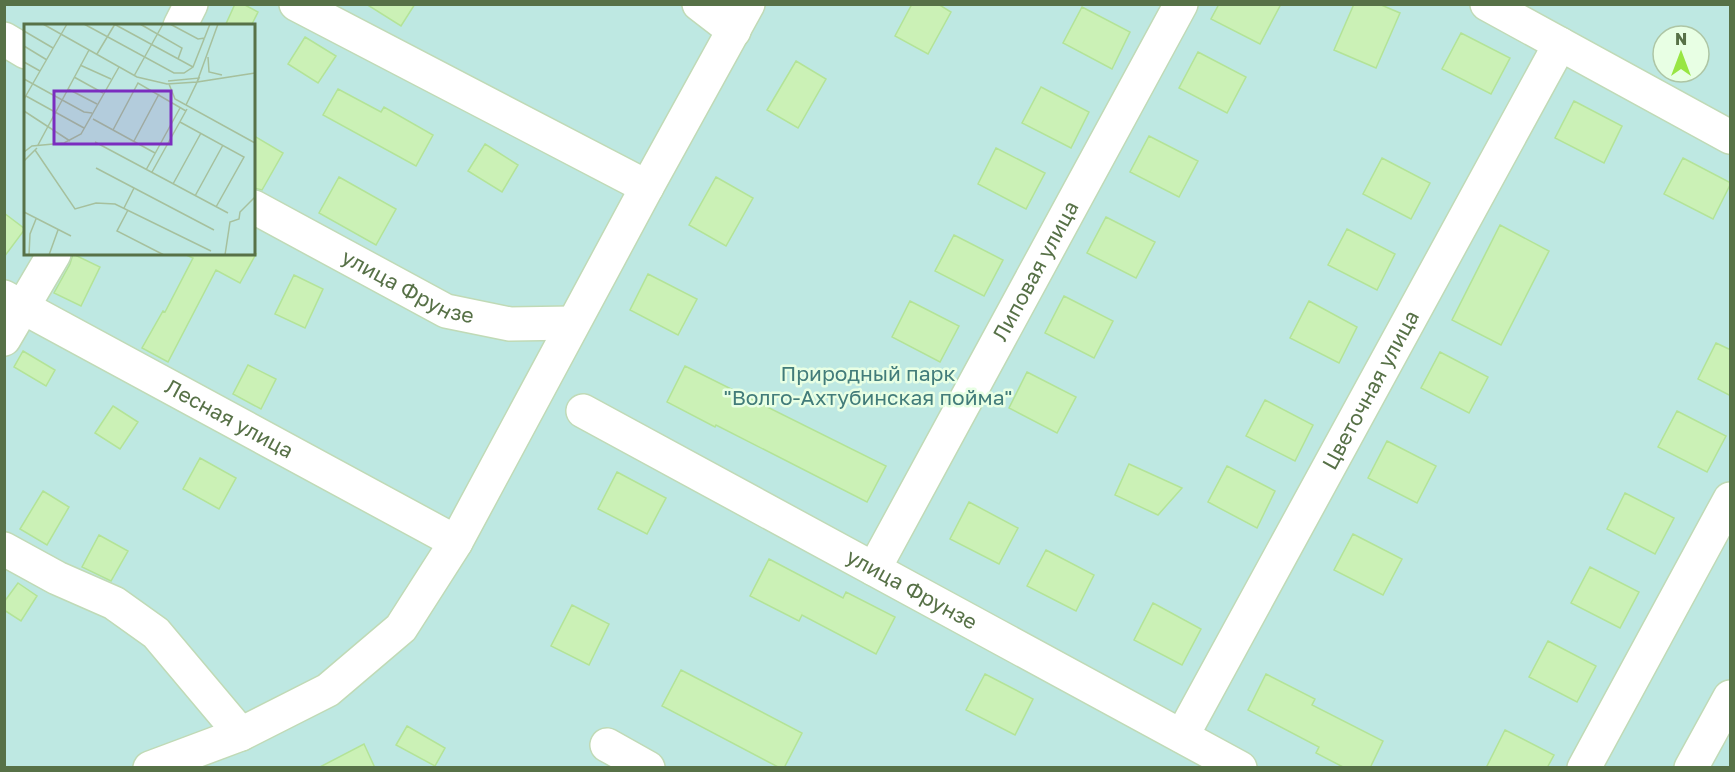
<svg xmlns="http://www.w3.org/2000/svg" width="1735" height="772" font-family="'Golos Text',sans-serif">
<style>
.green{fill:#bee8e2;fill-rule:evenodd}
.building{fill:#cbf1b6;stroke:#b3e397;stroke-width:1.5}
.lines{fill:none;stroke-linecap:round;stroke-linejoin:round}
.minor-casing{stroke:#c0dab6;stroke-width:36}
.minor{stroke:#fff;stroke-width:33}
.labels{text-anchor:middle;stroke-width:5;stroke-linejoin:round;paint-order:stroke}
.street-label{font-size:21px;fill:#577147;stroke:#e8ffe4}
.park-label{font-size:21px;fill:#427c7a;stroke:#e8ffe4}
.inset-road{fill:none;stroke:#a6c09d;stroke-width:1.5}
.view{fill:#7b2cbf;fill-opacity:0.15;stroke:#7b2cbf;stroke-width:3}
.inset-edge{fill:none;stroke:#577147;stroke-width:3}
</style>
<rect width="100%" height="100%" fill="#e2fcde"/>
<path class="green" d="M 4,5 L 1730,5 L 1730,767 L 5,767 ZM 26,26 L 254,26 L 254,254 L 26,254 ZM 1663,36 L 1699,36 L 1699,72 L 1663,72 Z"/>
<path class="building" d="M 235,4 L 243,4 L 258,12 L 251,26 L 225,26 Z
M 366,4 L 415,4 L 401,26 Z
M 912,4 L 938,4 L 951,12 L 928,54 L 895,36 Z
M 1219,4 L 1281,4 L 1260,44 L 1211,19 Z
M 1354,4 L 1379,4 L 1400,13 L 1376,68 L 1334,50 Z
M 1082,7 L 1130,32 L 1112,69 L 1063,43 Z
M 1461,33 L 1510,58 L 1491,94 L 1442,69 Z
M 305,37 L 336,56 L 318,83 L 288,64 Z
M 1198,52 L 1246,77 L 1227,113 L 1179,88 Z
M 796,61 L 826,79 L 798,128 L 767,110 Z
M 1041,87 L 1089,112 L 1071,148 L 1022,123 Z
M 338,89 L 381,112 L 384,107 L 433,135 L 416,166 L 323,115 Z
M 1574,101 L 1622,126 L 1604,163 L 1555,138 Z
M 254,136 L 283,153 L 262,190 L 254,188 Z
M 1149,136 L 1198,161 L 1179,197 L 1130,172 Z
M 485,144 L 518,165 L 502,192 L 468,171 Z
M 996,148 L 1045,173 L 1026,209 L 978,184 Z
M 1382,158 L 1430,183 L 1411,219 L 1363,194 Z
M 1683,158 L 1731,183 L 1713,219 L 1664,194 Z
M 339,177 L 396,209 L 376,245 L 319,213 Z
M 716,177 L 753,198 L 726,246 L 689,225 Z
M 4,213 L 25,229 L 4,257 Z
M 1106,217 L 1155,242 L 1136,278 L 1087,253 Z
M 1500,225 L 1549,251 L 1501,345 L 1452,320 Z
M 1347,229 L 1395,254 L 1377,290 L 1328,265 Z
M 954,235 L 1003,260 L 984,296 L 935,271 Z
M 73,254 L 100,267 L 81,306 L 54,293 L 70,264 Z
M 184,254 L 256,254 L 240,283 L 216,270 L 168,362 L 142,348 L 163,311 L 165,312 L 193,258 Z
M 648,274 L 697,299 L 678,335 L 630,310 Z
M 294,275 L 323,289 L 305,328 L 275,314 Z
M 1064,296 L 1113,321 L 1094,358 L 1045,333 Z
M 910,301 L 959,326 L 940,362 L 892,337 Z
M 1309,301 L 1357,327 L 1339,363 L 1290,338 Z
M 1716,343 L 1731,350 L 1731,396 L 1698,379 Z
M 23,351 L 55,370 L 46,386 L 14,367 Z
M 1440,352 L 1488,377 L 1469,413 L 1421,388 Z
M 248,365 L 276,379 L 261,409 L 233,394 Z
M 685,366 L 886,466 L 867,502 L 716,425 L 715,427 L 667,402 Z
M 1027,372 L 1076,397 L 1057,433 L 1009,408 Z
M 1265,400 L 1313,425 L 1295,461 L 1246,436 Z
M 113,406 L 138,422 L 120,449 L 95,433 Z
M 1677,411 L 1726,436 L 1707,472 L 1658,447 Z
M 1387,441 L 1436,466 L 1417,503 L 1368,478 Z
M 200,458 L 236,478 L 219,509 L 183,489 Z
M 1129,464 L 1182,488 L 1158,515 L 1115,495 Z
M 1227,466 L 1275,491 L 1257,528 L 1208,502 Z
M 617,472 L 666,498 L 647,534 L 598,509 Z
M 43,491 L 69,507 L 47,545 L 20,529 Z
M 1625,493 L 1674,518 L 1655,554 L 1607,529 Z
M 969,502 L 1018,528 L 999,564 L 950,539 Z
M 1353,534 L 1402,559 L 1383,595 L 1334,570 Z
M 99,535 L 128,551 L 111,581 L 82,567 Z
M 1046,550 L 1094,575 L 1076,611 L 1027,586 Z
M 769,559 L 843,598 L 846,592 L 895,617 L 876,654 L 802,615 L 799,621 L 750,596 Z
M 1590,567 L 1639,592 L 1620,628 L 1571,603 Z
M 18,583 L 37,596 L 21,621 L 4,610 L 4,602 Z
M 1153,603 L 1201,629 L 1182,665 L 1134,640 Z
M 572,605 L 609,624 L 589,665 L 551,646 Z
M 1548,641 L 1596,666 L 1577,702 L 1529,677 Z
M 681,670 L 802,733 L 784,768 L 780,768 L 662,706 Z
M 985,674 L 1033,699 L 1015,735 L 966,710 Z
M 1266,674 L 1315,699 L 1312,705 L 1383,741 L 1370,768 L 1345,768 L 1316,753 L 1319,747 L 1248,710 Z
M 407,726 L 445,748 L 435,766 L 396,745 Z
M 1505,730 L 1554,755 L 1547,768 L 1486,768 Z
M 364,744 L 375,768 L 318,768 Z"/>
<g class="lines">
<defs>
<g id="minor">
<path d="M 296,4 L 647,187"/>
<path d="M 699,4 L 734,31"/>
<path d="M 1487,4 L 1730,137"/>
<path d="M 180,26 L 191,4"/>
<path d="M 4,39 L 26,52"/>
<path id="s1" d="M 254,207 L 446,311 L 510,324 L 573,323"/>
<path id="s2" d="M 4,297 L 456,542"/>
<path d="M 4,339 L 54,254"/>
<path id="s3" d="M 583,411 L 1240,768"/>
<path d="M 4,549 L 57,578 L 114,603 L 156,633 L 241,734"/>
<path id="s4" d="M 874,569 L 1181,4"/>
<path id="s5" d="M 1182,736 L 1560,44"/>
<path d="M 607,745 L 648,768"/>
<path d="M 150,768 L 241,734 L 328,690 L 401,628 L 456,542 L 647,187 L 748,4"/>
<path d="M 1584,768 L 1730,499"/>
<path d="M 1691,768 L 1730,697"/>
</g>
</defs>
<use href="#minor" class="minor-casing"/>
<use href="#minor" class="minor"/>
</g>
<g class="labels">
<g class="street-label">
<text dy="7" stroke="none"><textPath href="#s4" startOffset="339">Липовая улица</textPath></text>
<text dy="7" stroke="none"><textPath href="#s1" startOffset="174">улица Фрунзе</textPath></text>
<text dy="7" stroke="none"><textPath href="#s5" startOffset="394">Цветочная улица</textPath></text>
<text dy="7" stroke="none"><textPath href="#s2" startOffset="256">Лесная улица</textPath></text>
<text dy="7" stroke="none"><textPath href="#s3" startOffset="374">улица Фрунзе</textPath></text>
</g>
<g class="park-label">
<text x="868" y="381">Природный парк<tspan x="868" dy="24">"Волго-Ахтубинская пойма"</tspan></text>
</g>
</g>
<g transform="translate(24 24)">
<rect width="231" height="231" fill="#e2fcde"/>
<path d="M 0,0 L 231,0 L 231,231 L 0,231 Z" fill="#bee8e2"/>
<path class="inset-road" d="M 19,0 L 113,53 L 143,60 L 173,58M 60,0 L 150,49 L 160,49 L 169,43 L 186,0M 90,0 L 169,43M 116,0 L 158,24 L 154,35M 146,0 L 174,15 L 181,14M 194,0 L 173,58 L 231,49M 0,7 L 29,24M 0,22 L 23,36M 73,30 L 91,0M 184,33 L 185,48 L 198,51M 0,38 L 16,47M 56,41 L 87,55M 110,52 L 139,0M 50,53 L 79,69M 0,55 L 60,88 L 68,89M 144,57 L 175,54 L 162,81M 145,60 L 151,75 L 231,119M 44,65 L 73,80M 2,72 L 60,104M 0,75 L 43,0M 0,87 L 46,117M 69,95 L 131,129M 156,98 L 220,133 L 192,183M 89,106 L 114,59 L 162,87M 110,117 L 135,70M 71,118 L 204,189M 14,121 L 65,26M 11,126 L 51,185 L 72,179 L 91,180 L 187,227M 0,128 L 8,122 L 40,119 L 57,110 L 95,43M 0,137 L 13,124M 72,144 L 190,206M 122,146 L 156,84M 128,148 L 163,85M 149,160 L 177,109M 171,172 L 199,121M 100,184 L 110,164M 104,186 L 93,207 L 140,231M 0,188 L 47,212M 5,231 L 6,210 L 12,195M 25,231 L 34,206M 201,231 L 206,198 L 215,195 L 216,188 L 231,173"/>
<path class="view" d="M 30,67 L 147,67 L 147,120 L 30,120 Z"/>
<rect width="231" height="231" class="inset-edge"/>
</g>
<rect width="1735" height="772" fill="none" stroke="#577147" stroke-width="12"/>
<g transform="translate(1681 54)"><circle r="28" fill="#e8ffe4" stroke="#aec6a5" stroke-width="1.5"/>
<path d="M0-4.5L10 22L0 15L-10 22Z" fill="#98e643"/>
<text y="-9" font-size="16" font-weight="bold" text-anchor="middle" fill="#577147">N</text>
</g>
</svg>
